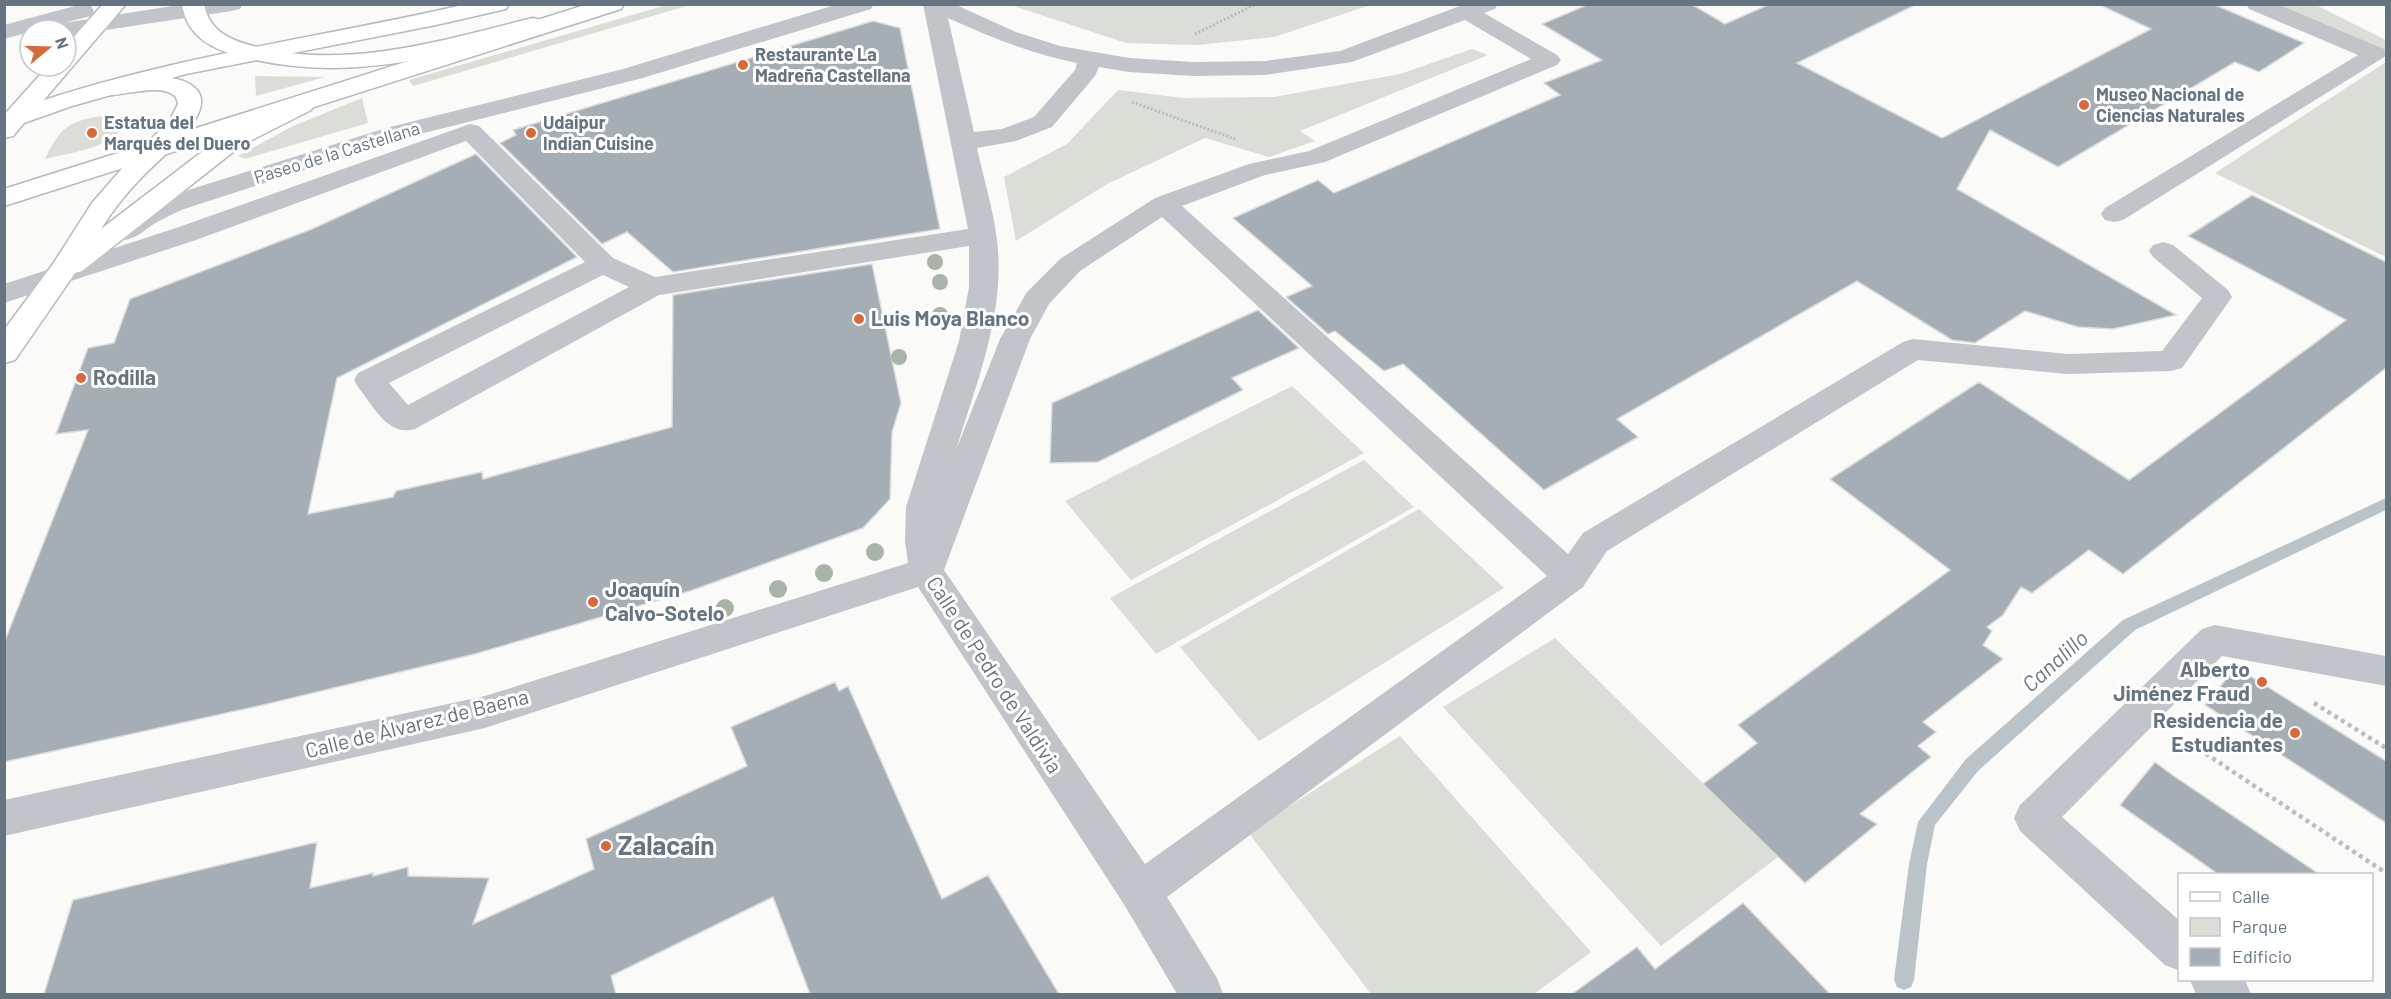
<svg xmlns="http://www.w3.org/2000/svg" width="2391" height="999" font-family="Barlow,sans-serif">
<style>
.green{fill:#daded7}
.lines{fill:none;stroke-linecap:round;stroke-linejoin:round}
.stream{fill:#bac3c8;fill-rule:evenodd}
.building{fill:#a6aeb5;stroke:#dcdcda;stroke-width:1.5}
.major-casing{stroke:#b5b9be;stroke-width:3}
.highway-casing{stroke:#b5b9bc;stroke-width:3}
.path-far1{stroke:#babdc0;stroke-width:3;stroke-dasharray:2 2;stroke-linecap:butt}
.path{stroke:#babdc0;stroke-width:4.5;stroke-dasharray:4 4;stroke-linecap:butt}
.minor{fill:#c1c5c9;fill-rule:evenodd}
.major{fill:#fff;fill-rule:evenodd}
.highway{fill:#fff;fill-rule:evenodd}
.tree{fill:#a9b3a7}
.poi-dot{fill:#d8693a;stroke:#fff;stroke-width:2}
.labels{text-anchor:middle;stroke-width:6;stroke-linejoin:round;paint-order:stroke}
.far-poi-label{font-size:18px;font-weight:bold;fill:#667481;stroke:#fff;text-anchor:start}
.far-street-label{font-size:18px;fill:#667481;stroke:#fff}
.poi-label{font-size:21px;font-weight:bold;fill:#667481;stroke:#fff;text-anchor:start}
.street-label{font-size:21px;fill:#667481;stroke:#fff}
.water-label{font-size:22px;font-style:italic;fill:#677881;stroke:#fff}
.near-poi-label{font-size:26px;font-weight:bold;fill:#667481;stroke:#fff;text-anchor:start}
</style>
<rect width="100%" height="100%" fill="#fafaf8"/>
<path class="green" d="M 670,4 L 690,5 L 413,86 L 409,80 Z
M 1011,5 L 1370,5 L 1274,37 L 1197,45 L 1126,43 Z
M 2259,5 L 2316,5 L 2386,40 L 2386,54 Z
M 1472,49 L 1488,55 L 1300,131 L 1315,141 L 1269,157 L 1205,138 L 1107,184 L 1016,241 L 1004,177 L 1067,144 L 1118,90 L 1183,98 L 1274,97 L 1400,74 Z
M 2386,62 L 2386,257 L 2215,173 Z
M 255,76 L 325,77 L 256,96 Z
M 362,98 L 368,123 L 245,159 L 238,156 L 293,126 Z
M 103,116 L 119,119 L 123,123 L 122,128 C 105,150 71,152 45,159 C 59,129 69,120 103,116 Z
M 1292,386 L 1364,453 L 1131,580 L 1065,501 Z
M 1364,460 L 1414,507 L 1156,654 L 1110,598 Z
M 1419,509 L 1504,588 L 1259,741 L 1180,647 Z
M 1555,638 L 1778,857 L 1661,946 L 1443,707 Z
M 1400,736 L 1591,952 L 1534,994 L 1371,994 L 1248,832 Z"/>
<g class="lines">
<path class="stream" d="M 2386,498 L 2386,510 L 2135,630 L 1978,771 L 1935,825 L 1927,864 L 1914,980 L 1911,987 L 1904,990 L 1897,987 L 1894,980 L 1909,864 L 1918,822 L 1966,759 L 2123,620 Z"/>
</g>
<path class="building" d="M 1589,4 L 1691,4 L 1725,24 L 1770,4 L 1917,4 L 1797,63 L 1942,138 L 2151,29 L 2098,4 L 2213,4 L 2304,43 L 2259,72 L 2235,62 L 2058,167 L 1990,130 L 1957,189 L 2176,315 L 2113,329 L 2078,327 L 2025,311 L 1975,343 L 1952,340 L 1857,281 L 1617,419 L 1638,437 L 1544,490 L 1403,364 L 1384,371 L 1335,331 L 1328,334 L 1286,297 L 1312,286 L 1233,218 L 1318,180 L 1334,193 L 1560,95 L 1544,83 L 1602,60 L 1542,24 Z
M 873,21 L 900,28 L 940,229 L 673,272 L 627,232 L 602,244 L 500,143 L 516,135 L 513,130 Z
M 476,154 L 577,257 L 337,378 L 308,514 L 393,497 L 396,491 L 482,472 L 483,479 L 672,427 L 673,295 L 872,264 L 901,403 L 892,432 L 890,499 L 863,528 L 693,590 L 475,654 L 263,705 L 4,762 L 4,643 L 88,430 L 56,434 L 88,348 L 114,343 L 130,299 L 312,229 Z
M 2252,195 L 2386,262 L 2386,368 L 2123,574 L 2089,550 L 2032,593 L 2021,587 L 2003,615 L 1987,627 L 1992,631 L 1983,645 L 2003,659 L 1923,722 L 1936,732 L 1918,746 L 1931,757 L 1860,814 L 1877,824 L 1805,883 L 1703,784 L 1757,743 L 1738,725 L 1950,570 L 1830,479 L 1979,382 L 2129,480 L 2346,320 L 2188,236 Z
M 1258,310 L 1299,348 L 1232,378 L 1243,390 L 1098,462 L 1050,463 L 1052,403 Z
M 2236,667 L 2386,761 L 2386,823 L 2205,705 Z
M 835,682 L 839,691 L 848,686 L 942,899 L 988,875 L 1059,994 L 810,994 L 773,897 L 611,976 L 616,994 L 44,994 L 73,900 L 317,842 L 310,888 L 373,873 L 373,876 L 408,867 L 408,876 L 489,878 L 473,924 L 594,869 L 586,839 L 747,766 L 731,727 Z
M 2155,762 L 2171,774 L 2319,874 L 2218,874 L 2120,805 Z
M 1743,903 L 1830,994 L 1572,994 L 1637,947 L 1655,969 Z"/>
<g class="lines">
<defs>
<path id="major" d="M 103,4 L 126,4 L 13,136 L 4,138 L 4,115 L 48,66 L 66,66 L 66,46 Z
M 182,4 L 204,4 C 209,32 232,41 257,47 C 350,70 443,40 533,18 L 541,20 L 544,25 L 541,30 C 439,56 349,84 243,57 C 214,50 187,38 182,4 Z
M 149,77 C 165,77 186,77 197,90 C 217,114 159,159 144,175 C 128,191 113,210 101,229 L 224,135 L 293,100 L 302,98 L 311,100 L 314,105 L 311,110 L 242,145 L 82,271 L 75,273 L 15,360 L 4,363 L 4,330 L 53,264 L 92,203 L 125,165 L 170,120 L 178,104 L 176,97 C 158,80 119,100 97,94 L 93,89 L 97,84 Z"/>
<path id="highway" d="M 467,4 L 509,4 L 506,9 L 436,25 L 186,74 L 72,106 L 4,130 L 4,114 C 155,58 311,40 467,4 Z
M 588,4 L 624,4 L 621,9 L 4,206 L 4,189 Z"/>
</defs>
<use href="#major" class="major-casing"/>
<use href="#highway" class="highway-casing"/>
<path class="path-far1" d="M 1195,34 L 1256,4
M 1132,102 L 1235,139"/>
<path class="path" d="M 2314,703 L 2386,748
M 2179,736 L 2386,873"/>
<path class="minor" d="M 82,4 L 91,6 L 94,11 L 91,16 L 64,23 L 185,4 L 243,4 L 240,9 L 232,11 L 66,36 L 66,30 L 51,30 L 54,26 L 30,30 L 30,32 L 4,39 L 4,25 Z
M 838,4 L 874,4 L 871,9 L 639,79 L 404,138 L 184,209 C 175,213 166,217 157,222 C 142,231 133,244 113,239 L 109,233 C 121,215 147,206 166,197 L 386,128 L 623,69 Z
M 923,4 L 954,4 L 1016,32 L 1060,46 L 1129,58 L 1193,62 L 1265,61 L 1340,51 L 1465,4 L 1498,4 L 1495,9 L 1484,13 L 1557,55 L 1561,60 L 1557,65 L 1325,162 L 1265,175 L 1182,206 L 1568,554 L 1583,533 L 1903,342 L 1913,339 L 2068,354 L 2162,351 L 2202,298 L 2153,257 L 2149,251 L 2153,245 L 2163,242 L 2173,245 L 2228,290 L 2232,297 L 2182,368 L 2171,371 L 2068,374 L 1918,360 L 1607,551 L 1583,587 L 1167,897 L 1217,978 L 1223,994 L 1177,994 L 1125,906 L 918,587 L 485,728 L 4,836 L 4,800 L 485,696 L 908,563 L 905,541 L 906,507 L 959,341 L 969,287 L 969,246 L 659,295 L 415,429 C 388,437 374,407 358,387 L 354,380 L 358,373 L 585,262 L 466,141 L 196,240 L 4,303 L 4,284 L 176,228 L 470,124 L 479,126 L 613,258 L 655,277 L 968,229 ZM 948,18 C 990,37 1031,54 1077,63 L 1075,70 L 1034,117 L 1002,129 L 974,132 ZM 1465,20 L 1531,59 L 1309,151 L 1249,164 L 1155,198 L 1060,259 L 1027,292 L 1000,339 L 956,450 C 977,381 1008,306 996,233 C 992,205 983,176 977,148 L 1016,141 L 1052,127 L 1095,76 L 1099,67 L 1129,72 L 1193,76 L 1265,75 L 1352,62 ZM 1162,217 L 1547,576 L 1145,864 L 944,570 L 1030,339 L 1049,304 L 1080,271 ZM 603,275 L 629,287 L 408,405 L 389,383 Z
M 2246,4 L 2277,4 L 2384,49 L 2386,56 L 2123,220 L 2114,222 L 2105,220 L 2101,214 L 2105,208 L 2358,55 L 2249,9 Z
M 2215,625 L 2386,656 L 2386,686 L 2222,656 L 2062,817 L 2180,921 L 2180,971 L 2165,965 L 2020,831 L 2014,818 L 2020,805 L 2202,629 Z
M 2190,980 L 2245,980 L 2251,994 L 2196,994 Z"/>
<use href="#major" class="major"/>
<use href="#highway" class="highway"/>
</g>
<g class="tree">
<circle cx="935" cy="262" r="8"/>
<circle cx="940" cy="282" r="8"/>
<circle cx="940" cy="315" r="8"/>
<circle cx="899" cy="357" r="8"/>
<circle cx="875" cy="552" r="9"/>
<circle cx="824" cy="573" r="9"/>
<circle cx="778" cy="589" r="9"/>
<circle cx="725" cy="608" r="9"/>
</g>
<g class="poi-dot">
<circle cx="743" cy="65" r="6"/>
<circle cx="2084" cy="105" r="6"/>
<circle cx="92" cy="133" r="6"/>
<circle cx="531" cy="133" r="6"/>
<circle cx="859" cy="319" r="6"/>
<circle cx="81" cy="378" r="6"/>
<circle cx="593" cy="602" r="6"/>
<circle cx="2262" cy="682" r="6"/>
<circle cx="2295" cy="733" r="6"/>
<circle cx="606" cy="846" r="6"/>
</g>
<g class="labels">
<g class="far-poi-label">
<text x="755" y="61">Restaurante La<tspan x="755" dy="21">Madreña Castellana</tspan></text>
<text x="2096" y="101">Museo Nacional de<tspan x="2096" dy="21">Ciencias Naturales</tspan></text>
<text x="104" y="129">Estatua del<tspan x="104" dy="21">Marqués del Duero</tspan></text>
<text x="543" y="129">Udaipur<tspan x="543" dy="21">Indian Cuisine</tspan></text>
</g>
<g class="far-street-label">
<text transform="translate(337 153) rotate(-17)" y="6">Paseo de la Castellana</text>
</g>
<g class="poi-label">
<text x="871" y="326">Luis Moya Blanco</text>
<text x="93" y="385">Rodilla</text>
<text x="605" y="597">Joaquín<tspan x="605" dy="24">Calvo-Sotelo</tspan></text>
<text x="2250" y="677" text-anchor="end">Alberto<tspan x="2250" dy="24">Jiménez Fraud</tspan></text>
<text x="2283" y="728" text-anchor="end">Residencia de<tspan x="2283" dy="24">Estudiantes</tspan></text>
</g>
<g class="street-label">
<text transform="translate(994 675) rotate(57)" y="7">Calle de Pedro de Valdivia</text>
<text transform="translate(417 724) rotate(-14)" y="7">Calle de Álvarez de Baena</text>
</g>
<g class="water-label">
<text transform="translate(2055 661) rotate(-42)" y="8">Canalillo</text>
</g>
<g class="near-poi-label">
<text x="618" y="855">Zalacaín</text>
</g>
</g>
<rect width="2391" height="999" fill="none" stroke="#667481" stroke-width="12"/>
<rect x="2178" y="873" width="195" height="108" fill="#ffffff" stroke="#c2c7cd" stroke-width="1.5"/>
<rect x="2190" y="892" width="30" height="9" fill="#ffffff" stroke="#c2c7cd" stroke-width="1.5"/>
<text x="2232" y="903" font-size="18" fill="#667481">Calle</text>
<rect x="2190" y="918" width="30" height="18" fill="#daded7" stroke="#c2c7cd" stroke-width="1.5"/>
<text x="2232" y="933" font-size="18" fill="#667481">Parque</text>
<rect x="2190" y="948" width="30" height="18" fill="#a6aeb5" stroke="#c2c7cd" stroke-width="1.5"/>
<text x="2232" y="963" font-size="18" fill="#667481">Edificio</text>
<g transform="translate(48 48) rotate(71)"><circle r="28" fill="#ffffff" stroke="#c2c7cd" stroke-width="1.5"/>
<path d="M0-4.5L10 22L0 15L-10 22Z" fill="#d8693a"/>
<text y="-9" font-size="16" font-weight="bold" text-anchor="middle" fill="#667481">N</text>
</g>
</svg>
